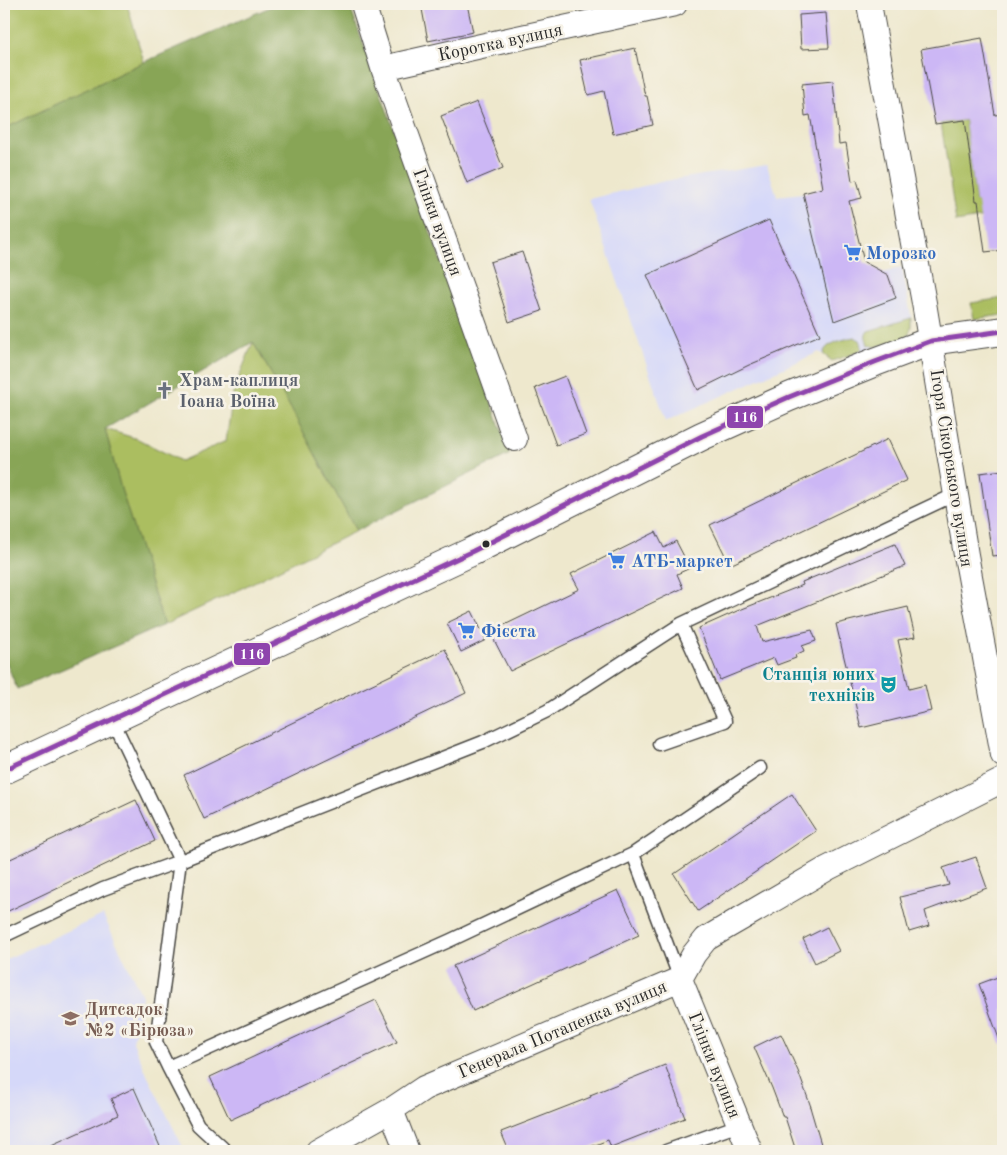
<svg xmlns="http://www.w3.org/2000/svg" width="1007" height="1155" font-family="'Old Standard TT',serif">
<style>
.built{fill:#d5d8f9}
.green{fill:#abbe61;stroke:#6b7446}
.forest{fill:#88a557;stroke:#5a6841}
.building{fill:#ccb7f5}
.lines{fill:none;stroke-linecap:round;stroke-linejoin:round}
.lane-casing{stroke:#484743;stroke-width:15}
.street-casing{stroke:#484743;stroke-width:26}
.primary-casing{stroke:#484743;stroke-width:30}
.lane{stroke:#fff;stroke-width:12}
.street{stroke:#fff;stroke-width:24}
.primary{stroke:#fff;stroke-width:28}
.bus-1-casing{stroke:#f7f3e8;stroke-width:9}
.bus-1{stroke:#8e44ad;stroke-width:5}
.bus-dot{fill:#2b2b2b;stroke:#f7f3e8;stroke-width:2}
.labels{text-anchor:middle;stroke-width:5;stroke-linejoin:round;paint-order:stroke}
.street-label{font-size:18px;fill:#2b2b2b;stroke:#f7f3e8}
.shop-label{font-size:18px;font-weight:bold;fill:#366cbe;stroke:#f7f3e8;text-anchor:start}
.worship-label{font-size:18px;font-weight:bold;fill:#5b616d;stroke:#f7f3e8;text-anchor:start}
.culture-label{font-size:18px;font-weight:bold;fill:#0d838f;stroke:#f7f3e8;text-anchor:end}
.education-label{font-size:18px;font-weight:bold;fill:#785e54;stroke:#f7f3e8;text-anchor:start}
.line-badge{stroke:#f7f3e8;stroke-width:2}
.badge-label{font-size:14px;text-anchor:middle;font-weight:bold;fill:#fff}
</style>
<rect width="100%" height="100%" fill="#f7f3e8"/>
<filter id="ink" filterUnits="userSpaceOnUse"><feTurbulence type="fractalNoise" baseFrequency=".02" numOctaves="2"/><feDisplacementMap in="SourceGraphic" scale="10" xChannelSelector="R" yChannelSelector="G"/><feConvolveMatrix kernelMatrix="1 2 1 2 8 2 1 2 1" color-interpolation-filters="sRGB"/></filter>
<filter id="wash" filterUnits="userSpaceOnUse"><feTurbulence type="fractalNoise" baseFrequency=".0096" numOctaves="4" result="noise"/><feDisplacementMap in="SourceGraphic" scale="20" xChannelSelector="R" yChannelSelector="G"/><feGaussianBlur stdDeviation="1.12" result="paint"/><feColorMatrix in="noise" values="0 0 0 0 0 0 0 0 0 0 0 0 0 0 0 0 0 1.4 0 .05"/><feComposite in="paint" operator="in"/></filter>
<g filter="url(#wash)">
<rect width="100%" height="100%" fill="#eee8cd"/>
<path class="built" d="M 767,165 L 777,196 L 803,193 L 827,291 L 902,267 L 912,322 L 911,328 L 909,334 L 905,338 L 832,361 L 819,352 L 666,421 L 589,199 L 665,181 Z
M 103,915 L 142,996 L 133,1042 L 148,1077 L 185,1151 L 4,1151 L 4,960 Z"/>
<path class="green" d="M 4,4 L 127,4 L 144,62 L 4,129 Z
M 965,120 L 976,201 L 982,200 L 985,217 L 956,222 L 941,123 Z
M 1003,298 L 1003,315 L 974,319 L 971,303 Z
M 911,318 L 911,328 L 909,334 L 905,338 L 875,347 L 868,345 C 866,339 864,336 868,331 Z
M 854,337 L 860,340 C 862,345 863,348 859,352 L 832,361 L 823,354 C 826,342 843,340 854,337 Z
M 253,342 L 289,405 L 356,531 L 236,591 L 164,625 L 121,489 L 105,429 L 138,439 L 181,461 L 226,441 L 234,389 Z"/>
<path class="forest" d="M 277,4 L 349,4 L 510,454 L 356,531 L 289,405 L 253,342 L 105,429 L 121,489 L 164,625 L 17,689 L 4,657 L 4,129 L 144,62 Z"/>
<g id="blocks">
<path class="building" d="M 421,4 L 467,4 L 473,32 L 428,41 Z
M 826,13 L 829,48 L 801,49 L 799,15 Z
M 982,38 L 995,115 L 1003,114 L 1003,250 L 985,252 L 978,201 L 976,201 L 965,120 L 935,124 L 921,49 Z
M 635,48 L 645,96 L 647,96 L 653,125 L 613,134 L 604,91 L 588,95 L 580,60 Z
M 833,81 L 839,144 L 846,143 L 852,181 L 857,180 L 862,198 L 849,201 L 864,262 L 888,275 L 896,298 L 834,321 L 803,193 L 823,188 L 810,115 L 805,116 L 802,84 Z
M 477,102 L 503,168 L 467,183 L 441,116 Z
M 769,220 L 820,335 L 749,365 L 698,390 L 647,275 Z
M 522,252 L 542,311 L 509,322 L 490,262 Z
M 565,376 L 586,434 L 556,445 L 535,388 Z
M 888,439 L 907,480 L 730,565 L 710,525 Z
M 1003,470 L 1003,555 L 992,556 L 980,473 Z
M 656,532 L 664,548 L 676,541 L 690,568 L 677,574 L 683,588 L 510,671 L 490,632 L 579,589 L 571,574 Z
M 895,544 L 905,566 L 757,626 L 762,642 L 812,630 L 816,641 L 802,646 L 804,651 L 795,655 L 796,658 L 777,665 L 774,658 L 720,680 L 699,628 L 737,611 L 803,585 L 802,582 Z
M 908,607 L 915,637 L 898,640 L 909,689 L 925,685 L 931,711 L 861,728 L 836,624 Z
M 472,611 L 486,640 L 461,652 L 447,623 Z
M 445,649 L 466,693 L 204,819 L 184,775 Z
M 792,794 L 816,831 L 698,911 L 674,874 Z
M 136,800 L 155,841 L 4,913 L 4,862 Z
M 976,857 L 987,888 L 925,911 L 929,926 L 909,932 L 900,897 L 949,885 L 943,868 Z
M 618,890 L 639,935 L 473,1011 L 453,966 Z
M 827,927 L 839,951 L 815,963 L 803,939 Z
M 1003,975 L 1003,1043 L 1001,1044 L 979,984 Z
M 376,1000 L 397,1042 L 230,1120 L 210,1077 Z
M 781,1034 L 798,1071 L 811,1107 L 810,1107 L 823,1151 L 796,1151 L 785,1117 L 783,1117 L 772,1088 L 754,1047 Z
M 665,1065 L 685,1118 L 611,1147 L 608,1140 L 580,1151 L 509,1151 L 501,1132 L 591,1097 L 590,1095 Z
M 134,1088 L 162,1151 L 38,1151 L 118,1115 L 111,1099 Z"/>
</g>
</g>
<g filter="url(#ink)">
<use href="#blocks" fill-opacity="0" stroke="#484743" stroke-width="1"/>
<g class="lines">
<defs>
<path id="lane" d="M 112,719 L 180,861 L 156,1042 L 168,1067 L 198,1125 L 226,1151
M 659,744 L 725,721 L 681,624
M 633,854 L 680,979
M 4,936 L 103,889 L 180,861 L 483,742 L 547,711 L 681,624 L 956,494
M 168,1067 L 451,940 L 633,854 L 760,768
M 666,1151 L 739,1125"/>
<path id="street" d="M 363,4 L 383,68 L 515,439
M 869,4 L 924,303 L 966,555 L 1003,755
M 383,68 L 499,42 L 675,4
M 680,979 L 750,1151
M 391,1110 L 407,1151
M 318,1151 L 391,1110 L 424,1088 L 680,979 L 694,954 L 706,939 L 728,926 L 828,868 L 1003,780"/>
<path id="primary" d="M 4,770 L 473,551 L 702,436 L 789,397 L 875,362 L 931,341 L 1003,331"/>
</defs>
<use href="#lane" class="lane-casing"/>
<use href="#street" class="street-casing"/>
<use href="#primary" class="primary-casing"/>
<use href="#lane" class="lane"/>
<use href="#street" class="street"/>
<use href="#primary" class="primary"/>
<defs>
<path id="bus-1" d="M 4,770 L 473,551 L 702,436 L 789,397 L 875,362 L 931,341 L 1003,331"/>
</defs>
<use href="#bus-1" class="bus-1-casing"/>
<use href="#bus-1" class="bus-1"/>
</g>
</g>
<defs>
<symbol id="supermarket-bare" viewBox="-9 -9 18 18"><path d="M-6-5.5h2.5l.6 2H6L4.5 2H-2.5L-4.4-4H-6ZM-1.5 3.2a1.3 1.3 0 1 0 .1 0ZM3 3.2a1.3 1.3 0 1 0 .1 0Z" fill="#3f7fe0" stroke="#f7f3e8" stroke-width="2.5" paint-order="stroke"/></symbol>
<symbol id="church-bare" viewBox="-9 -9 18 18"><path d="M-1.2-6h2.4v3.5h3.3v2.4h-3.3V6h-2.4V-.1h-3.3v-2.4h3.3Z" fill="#6b7280" stroke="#f7f3e8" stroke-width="2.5" paint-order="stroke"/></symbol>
<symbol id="theatre-bare" viewBox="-9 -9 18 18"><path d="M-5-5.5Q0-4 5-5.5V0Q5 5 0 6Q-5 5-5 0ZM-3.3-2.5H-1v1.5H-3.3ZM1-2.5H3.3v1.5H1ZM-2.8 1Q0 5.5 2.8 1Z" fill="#0f9aa8" stroke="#f7f3e8" stroke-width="2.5" paint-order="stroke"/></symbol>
<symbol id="school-bare" viewBox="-9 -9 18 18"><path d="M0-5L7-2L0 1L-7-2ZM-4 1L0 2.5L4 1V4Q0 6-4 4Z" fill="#8d6e63" stroke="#f7f3e8" stroke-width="2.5" paint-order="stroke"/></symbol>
</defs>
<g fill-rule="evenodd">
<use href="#supermarket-bare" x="840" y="240" width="25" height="25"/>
<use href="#church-bare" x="152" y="378" width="25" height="25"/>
<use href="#supermarket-bare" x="604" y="548" width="25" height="25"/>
<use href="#supermarket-bare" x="454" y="618" width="25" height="25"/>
<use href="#theatre-bare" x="876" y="672" width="25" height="25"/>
<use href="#school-bare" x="58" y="1006" width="25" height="25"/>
</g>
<circle class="bus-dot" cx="486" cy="544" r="4.5"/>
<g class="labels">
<g class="street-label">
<text transform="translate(500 42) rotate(-12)" y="6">Коротка вулиця</text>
<text transform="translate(438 222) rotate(70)" y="6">Глінки вулиця</text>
<text transform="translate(952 468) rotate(81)" y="6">Ігоря Сікорського вулиця</text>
<text transform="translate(562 1029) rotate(-23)" y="6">Генерала Потапенка вулиця</text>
<text transform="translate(715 1065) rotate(68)" y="6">Глінки вулиця</text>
</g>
<g class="shop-label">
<text x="866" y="259">Морозко</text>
<text x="631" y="567">АТБ-маркет</text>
<text x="481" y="637">Фієста</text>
</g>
<g class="worship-label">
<text x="179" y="386">Храм-каплиця<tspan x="179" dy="21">Іоана Воїна</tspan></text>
</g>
<g class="culture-label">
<text x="875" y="680">Станція юних<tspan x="875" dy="21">техніків</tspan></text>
</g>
<g class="education-label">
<text x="85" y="1015">Дитсадок<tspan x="85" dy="21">№2 «Бірюза»</tspan></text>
</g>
</g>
<g class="line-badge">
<rect x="726" y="405" width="38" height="24" rx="5" fill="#8e44ad"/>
<rect x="233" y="642" width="38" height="24" rx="5" fill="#8e44ad"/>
</g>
<g class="badge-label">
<text x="745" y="422">116</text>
<text x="252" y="659">116</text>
</g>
<rect width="1007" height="1155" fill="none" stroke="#f7f3e8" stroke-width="20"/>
</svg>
